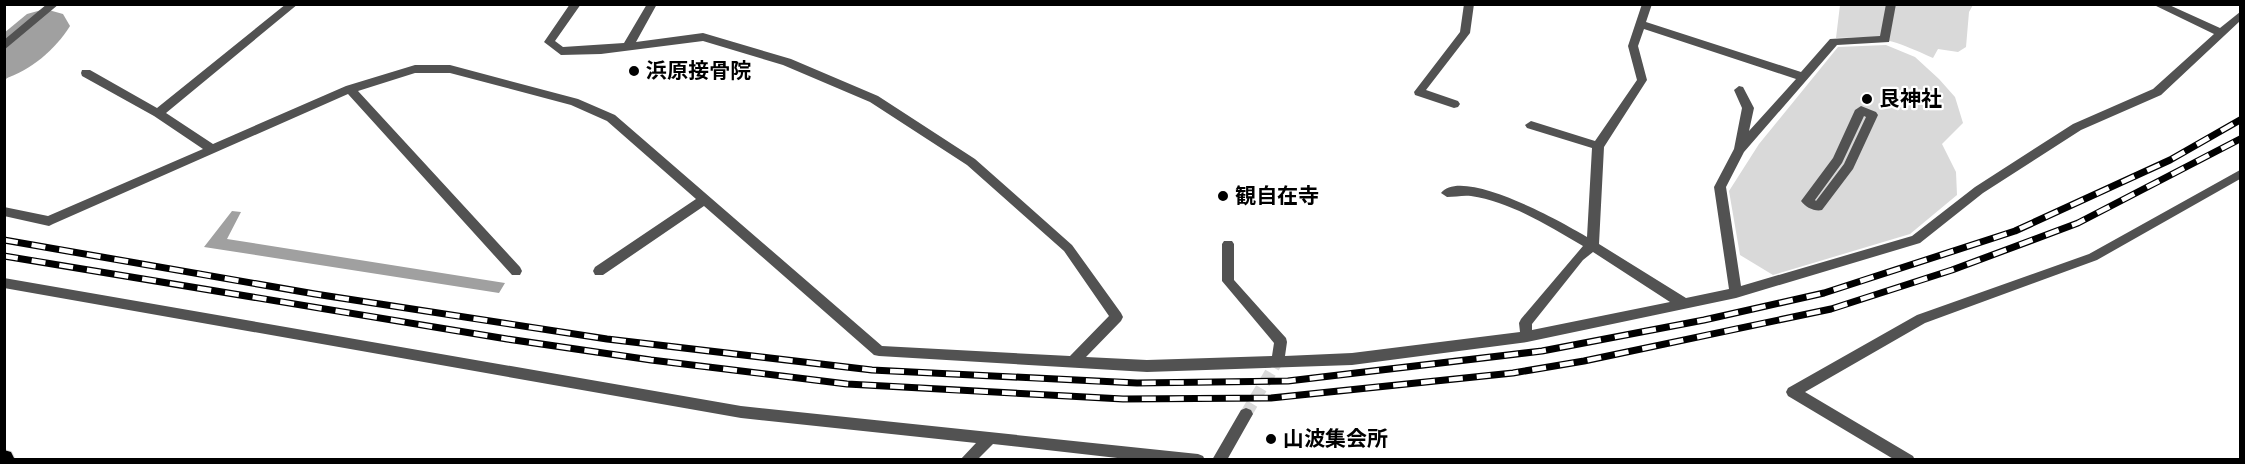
<svg xmlns="http://www.w3.org/2000/svg" width="2245" height="464" font-family="'Open Sans','Noto Sans JP',sans-serif">
<style>
.green{fill:#d9d9d9}
.water{fill:#a0a0a0}
.lines{fill:none;stroke-linecap:round;stroke-linejoin:round}
.river{fill:#a0a0a0;fill-rule:evenodd}
.street-tunnel{stroke:#d9d9d9;stroke-width:12;stroke-dasharray:12 6;stroke-linecap:butt}
.highway-casing{stroke:#dbdbdb;stroke-width:2}
.street{fill:#525252;fill-rule:evenodd}
.highway{fill:#000;fill-rule:evenodd}
.rail-casing{stroke:#000;stroke-width:7}
.rail{stroke:#fff;stroke-width:4.5;stroke-dasharray:14;stroke-linecap:butt}
.poi-dot{fill:#000;stroke:#fff;stroke-width:2}
.labels{text-anchor:middle;stroke-width:4.5;stroke-linejoin:round;paint-order:stroke}
.poi-label{font-size:21px;font-weight:bold;fill:#000;stroke:#fff;text-anchor:start}
</style>
<rect width="100%" height="100%" fill="#fff"/>
<path class="green" d="M 1840,5 L 1973,5 L 1969,12 L 1966,47 L 1958,52 L 1938,49 L 1933,58 C 1891,39 1882,36 1836,38 Z
M 1886,45 L 1915,57 L 1939,79 L 1955,97 L 1963,123 L 1942,144 L 1956,172 L 1957,195 L 1910,234 L 1773,275 L 1740,255 L 1729,191 L 1759,144 L 1838,47 Z"/>
<path class="water" d="M 32,31 L 52,34 L 5,80 L 5,54 Z
M 232,211 L 241,212 L 227,239 L 505,283 L 499,293 L 204,247 Z"/>
<g class="lines">
<path class="river" d="M 45,9 L 63,14 L 70,26 C 56,49 30,71 4,79 L 4,33 L 27,14 Z"/>
<path class="street-tunnel" d="M 1246,414 L 1278,360"/>
<defs>
<path id="highway" d="M 4,450 L 11,452 L 15,460 L 4,460 Z"/>
</defs>
<use href="#highway" class="highway-casing"/>
<path class="street" d="M 47,4 L 59,4 L 4,50 L 4,40 Z
M 286,4 L 298,4 L 166,113 L 213,144 L 346,86 L 415,65 L 450,65 L 578,99 L 615,115 L 882,346 L 1070,356 L 1109,316 L 1064,251 L 967,165 L 870,102 L 783,65 L 703,41 L 601,54 L 561,55 L 544,42 L 570,4 L 581,4 L 555,41 L 563,47 L 624,43 L 647,4 L 657,4 L 636,42 L 703,33 L 791,59 L 878,96 L 975,159 L 1072,245 L 1121,313 L 1123,317 L 1121,321 L 1086,357 L 1147,360 L 1272,356 L 1274,343 L 1222,281 L 1222,244 L 1224,241 L 1232,241 L 1234,244 L 1234,280 L 1286,338 L 1287,342 L 1285,356 L 1352,353 L 1520,332 L 1519,323 L 1521,319 L 1583,246 C 1549,226 1511,202 1471,196 C 1463,195 1455,197 1447,197 L 1441,193 C 1462,166 1564,223 1587,237 L 1592,148 L 1527,128 L 1525,125 L 1531,121 L 1595,141 L 1637,80 L 1628,46 L 1642,4 L 1652,4 L 1646,22 L 1801,72 L 1830,39 L 1880,36 L 1886,4 L 1896,4 L 1889,42 L 1837,45 L 1744,152 L 1726,187 L 1741,286 L 1912,236 L 1975,187 L 2073,124 L 2153,89 L 2214,34 L 2152,4 L 2167,4 L 2220,28 L 2240,12 L 2240,21 L 2161,95 L 2081,130 L 1983,193 L 1920,243 L 1736,298 L 1527,342 L 1352,365 L 1147,372 L 879,356 L 874,355 L 704,206 L 603,275 L 595,275 L 593,271 L 595,267 L 696,199 L 607,121 L 571,105 L 450,73 L 415,73 L 358,91 L 520,267 L 522,271 L 520,275 L 512,275 L 348,94 L 53,224 L 49,226 L 4,216 L 4,207 L 48,216 L 203,149 L 154,116 L 82,76 L 81,73 L 82,70 L 90,70 L 157,108 ZM 1644,29 L 1796,79 L 1749,131 L 1754,108 L 1743,87 L 1739,86 L 1734,90 L 1742,108 L 1734,149 L 1714,187 L 1729,289 L 1686,298 L 1599,244 L 1604,147 L 1647,80 L 1638,46 ZM 1593,252 L 1670,302 L 1532,330 L 1532,324 L 1583,260 Z
M 1464,4 L 1474,4 L 1470,33 L 1426,90 L 1458,101 L 1460,104 L 1458,107 L 1454,108 L 1415,95 L 1414,92 L 1460,32 Z
M 1861,106 L 1876,112 L 1878,115 L 1853,169 L 1822,210 C 1815,212 1805,207 1801,201 L 1833,158 L 1855,110 ZM 1864,116 L 1866,117 L 1844,164 L 1816,201 L 1815,200 L 1842,163 Z
M 2240,170 L 2240,179 L 2097,260 L 1925,323 L 1805,392 L 1913,456 L 1915,460 L 1895,460 L 1788,396 L 1786,392 L 1788,388 L 1917,315 L 2089,254 Z
M 4,278 L 741,406 L 1198,454 L 1203,456 L 1205,460 L 1135,460 L 993,444 L 977,460 L 960,460 L 976,443 L 741,418 L 4,288 Z
M 1246,408 L 1251,410 L 1253,414 L 1227,460 L 1212,460 L 1241,410 Z"/>
<use href="#highway" class="highway"/>
<defs>
<path id="rail" d="M 4,240 L 315,294 L 607,339 L 872,370 L 1137,383 L 1288,381 L 1542,351 L 1704,320 L 1824,293 L 2015,231 L 2170,160 L 2240,120
M 4,256 L 507,339 L 651,360 L 847,384 L 1123,399 L 1271,398 L 1513,373 L 1584,361 L 1831,309 L 1952,270 L 2078,223 L 2240,139"/>
</defs>
<use href="#rail" class="rail-casing"/>
<use href="#rail" class="rail"/>
</g>
<g class="poi-dot">
<circle cx="634" cy="71" r="6"/>
<circle cx="1867" cy="99" r="6"/>
<circle cx="1223" cy="196" r="6"/>
<circle cx="1271" cy="439" r="6"/>
</g>
<g class="labels">
<g class="poi-label">
<text x="646" y="78">浜原接骨院</text>
<text x="1879" y="106">艮神社</text>
<text x="1235" y="203">観自在寺</text>
<text x="1283" y="446">山波集会所</text>
</g>
</g>
<rect width="2245" height="464" fill="none" stroke="#000000" stroke-width="12"/>
</svg>
